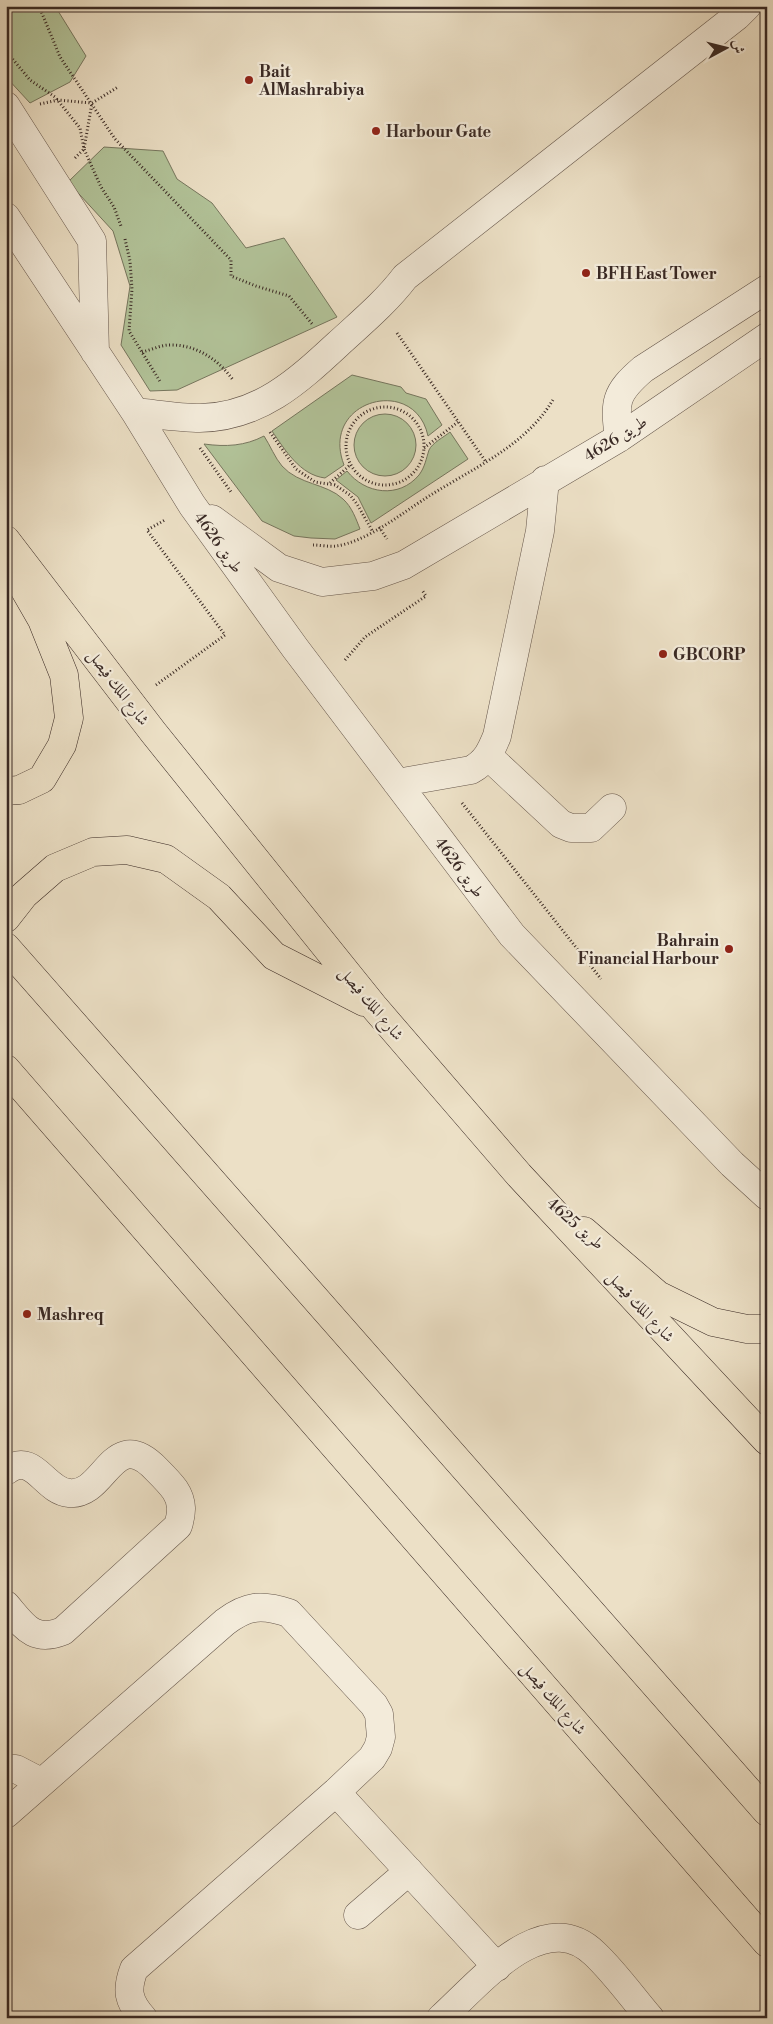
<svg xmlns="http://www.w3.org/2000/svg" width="773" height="2024" font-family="'Libre Bodoni',Amiri,serif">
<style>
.green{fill:#b2c399;stroke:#76765e}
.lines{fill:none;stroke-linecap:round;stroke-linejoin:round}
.minor-casing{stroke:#66574c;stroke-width:29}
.major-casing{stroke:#392924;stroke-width:29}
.highway-casing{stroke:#392924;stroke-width:29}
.path{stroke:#392924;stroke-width:3;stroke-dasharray:1 2.5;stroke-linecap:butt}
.minor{stroke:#f3ebda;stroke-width:28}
.major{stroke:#ece0c6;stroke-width:28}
.highway{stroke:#ece0c6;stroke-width:28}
.poi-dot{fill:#8f2418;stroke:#f3ebda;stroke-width:2}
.labels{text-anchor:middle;stroke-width:4.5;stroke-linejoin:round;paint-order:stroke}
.poi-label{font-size:16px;font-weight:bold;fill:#392924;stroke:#f3ebda;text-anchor:start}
.street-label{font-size:16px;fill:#392924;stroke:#f3ebda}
</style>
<rect width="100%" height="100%" fill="#ece0c6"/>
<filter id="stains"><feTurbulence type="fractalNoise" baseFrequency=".004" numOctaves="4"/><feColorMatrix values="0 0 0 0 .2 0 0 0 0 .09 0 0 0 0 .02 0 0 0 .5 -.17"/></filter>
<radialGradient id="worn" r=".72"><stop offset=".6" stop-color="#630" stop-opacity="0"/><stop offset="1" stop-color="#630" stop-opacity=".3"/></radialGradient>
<path class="green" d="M 6,6 L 55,6 L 86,56 L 70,82 L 30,103 L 6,77 Z
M 104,147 L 163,151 L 177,179 L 212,203 L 246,248 L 284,238 L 337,317 L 177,390 L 150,391 L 121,345 L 130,286 L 113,231 L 68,182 Z
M 352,375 L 401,387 L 406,393 L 426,399 L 442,425 L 428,436 C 415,374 319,400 344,465 L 325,478 C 300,475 285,450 272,431 Z
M354 445a31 31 0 1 1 62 0a31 31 0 1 1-62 0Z
M 450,432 L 468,459 L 371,523 L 358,497 L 336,480 L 347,471 C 365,494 399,499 419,475 C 425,467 426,459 429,450 C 432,443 444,437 450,432 Z
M 264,436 C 270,445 275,458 282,466 C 299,485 326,483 343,499 C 352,507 356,519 360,529 L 335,539 L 311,538 L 294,536 L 262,521 L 204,444 C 226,447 245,446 264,436 Z"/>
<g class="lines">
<defs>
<path id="minor" d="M 6,106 L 92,241 L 95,352
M 6,217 L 135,412 L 192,505 L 295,648 L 512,935 L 732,1164 L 767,1196
M 135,412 C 156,414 179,418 200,418 C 259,417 297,382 338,344 C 362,322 386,302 405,277 L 737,16 L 747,6
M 619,438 C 614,402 615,393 643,369 L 767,289
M 212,519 L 279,568 L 322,582 L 373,576 L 404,565 L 619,438 L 767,337
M 488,756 L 561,824 L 571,828 L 591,828 L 612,808
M 397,783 L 471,770 C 486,762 491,751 497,736 L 540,531 L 545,480
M 6,1471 C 34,1450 44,1491 69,1493 C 106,1497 112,1423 157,1470 C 163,1476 170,1483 175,1490 C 183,1502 182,1513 178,1526 L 63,1631 C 33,1643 24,1626 6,1605
M 6,1769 L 16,1769 L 41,1782
M 336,1792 L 497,1967
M 6,1814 L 225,1622 C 248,1605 262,1604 289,1613 L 374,1705 L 379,1714 L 381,1737 L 378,1748 L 372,1758 L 336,1792 L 134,1969 C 126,1990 128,2001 143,2018
M 358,1915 L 409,1871
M 441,2018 C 478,1985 543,1903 595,1954 C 615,1973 632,1997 650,2018"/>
<path id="major" d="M 584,1231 L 658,1295 L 713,1322 L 747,1329 L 767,1329"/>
<path id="highway" d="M 6,540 L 153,732 L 375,1008 L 519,1175 L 767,1441
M 6,791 L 19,790 L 42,779 L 62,745 L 69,718 L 64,675 L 42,620 L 19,580
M 6,918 L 24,895 L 55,868 L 93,852 L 127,850 L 166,859 L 219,897 L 274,956 L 364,1002
M 6,947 L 767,1812
M 6,1069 L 767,1943"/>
</defs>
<use href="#minor" class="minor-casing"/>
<use href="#major" class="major-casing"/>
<use href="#highway" class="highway-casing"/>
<path class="path" d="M 39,6 L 60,57 L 115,139 L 231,260 L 231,276 L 256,286 L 289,296 L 313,325
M 6,51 L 30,80 L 55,97 L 80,128 L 84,149 L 101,187 L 114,207 L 121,226
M 40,104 L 58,100 L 91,103
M 75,158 L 84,149 L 92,103 L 118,87
M 125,239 L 130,261 L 132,289 L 129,331 L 161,383
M 397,333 L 486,462
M 142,352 C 151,350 161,345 169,345 C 196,344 219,360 233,380
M346 446a39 39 0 1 1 78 0a39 39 0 1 1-78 0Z
M 270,432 L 296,469 L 315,482 L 335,485 L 350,495 L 357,504 L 373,532
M 200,448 L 231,492
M 424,448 L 458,422
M 330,483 L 350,465
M 379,527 L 387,539
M 313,545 C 320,545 329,547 336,546 C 366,542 401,514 426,498 C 471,469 527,446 554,398
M 345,660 L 365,637 L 426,596 L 422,590
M 156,685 L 225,635 L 147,530 L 165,520
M 462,803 L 601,979"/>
<use href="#minor" class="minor"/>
<use href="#major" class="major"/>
<use href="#highway" class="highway"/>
</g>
<g class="poi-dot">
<circle cx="249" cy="80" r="5"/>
<circle cx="376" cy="131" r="5"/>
<circle cx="586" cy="273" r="5"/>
<circle cx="663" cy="654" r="5"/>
<circle cx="729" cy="949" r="5"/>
<circle cx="27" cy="1314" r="5"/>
</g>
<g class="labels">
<g class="poi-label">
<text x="259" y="77">Bait<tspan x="259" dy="18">AlMashrabiya</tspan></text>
<text x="386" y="137">Harbour Gate</text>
<text x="596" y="279">BFH East Tower</text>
<text x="673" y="660">GBCORP</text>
<text x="719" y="946" text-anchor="end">Bahrain<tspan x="719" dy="18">Financial Harbour</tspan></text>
<text x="37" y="1320">Mashreq</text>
</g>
<g class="street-label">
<text transform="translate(615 438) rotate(-32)" y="6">طريق 4626</text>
<text transform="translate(219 542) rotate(54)" y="6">طريق 4626</text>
<text transform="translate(119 687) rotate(53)" y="6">شارع الملك فيصل</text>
<text transform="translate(460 867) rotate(53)" y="6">طريق 4626</text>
<text transform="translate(372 1003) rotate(50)" y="6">شارع الملك فيصل</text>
<text transform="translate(576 1223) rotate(41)" y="6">طريق 4625</text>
<text transform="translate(641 1306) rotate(47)" y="6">شارع الملك فيصل</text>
<text transform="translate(554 1698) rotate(49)" y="6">شارع الملك فيصل</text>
</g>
</g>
<rect width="773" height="2024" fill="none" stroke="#ece0c6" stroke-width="25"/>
<rect x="8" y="8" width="758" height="2009" fill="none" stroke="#392924" stroke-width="2.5"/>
<rect x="12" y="12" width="748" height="1999" fill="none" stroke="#392924"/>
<g transform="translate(726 48) rotate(83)" stroke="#f3ebda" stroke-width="4" paint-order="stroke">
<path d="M0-4L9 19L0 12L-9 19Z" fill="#392924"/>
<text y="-8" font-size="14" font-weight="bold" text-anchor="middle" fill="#392924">ش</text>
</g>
<rect width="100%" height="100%" filter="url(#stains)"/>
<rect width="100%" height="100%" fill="url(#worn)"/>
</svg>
